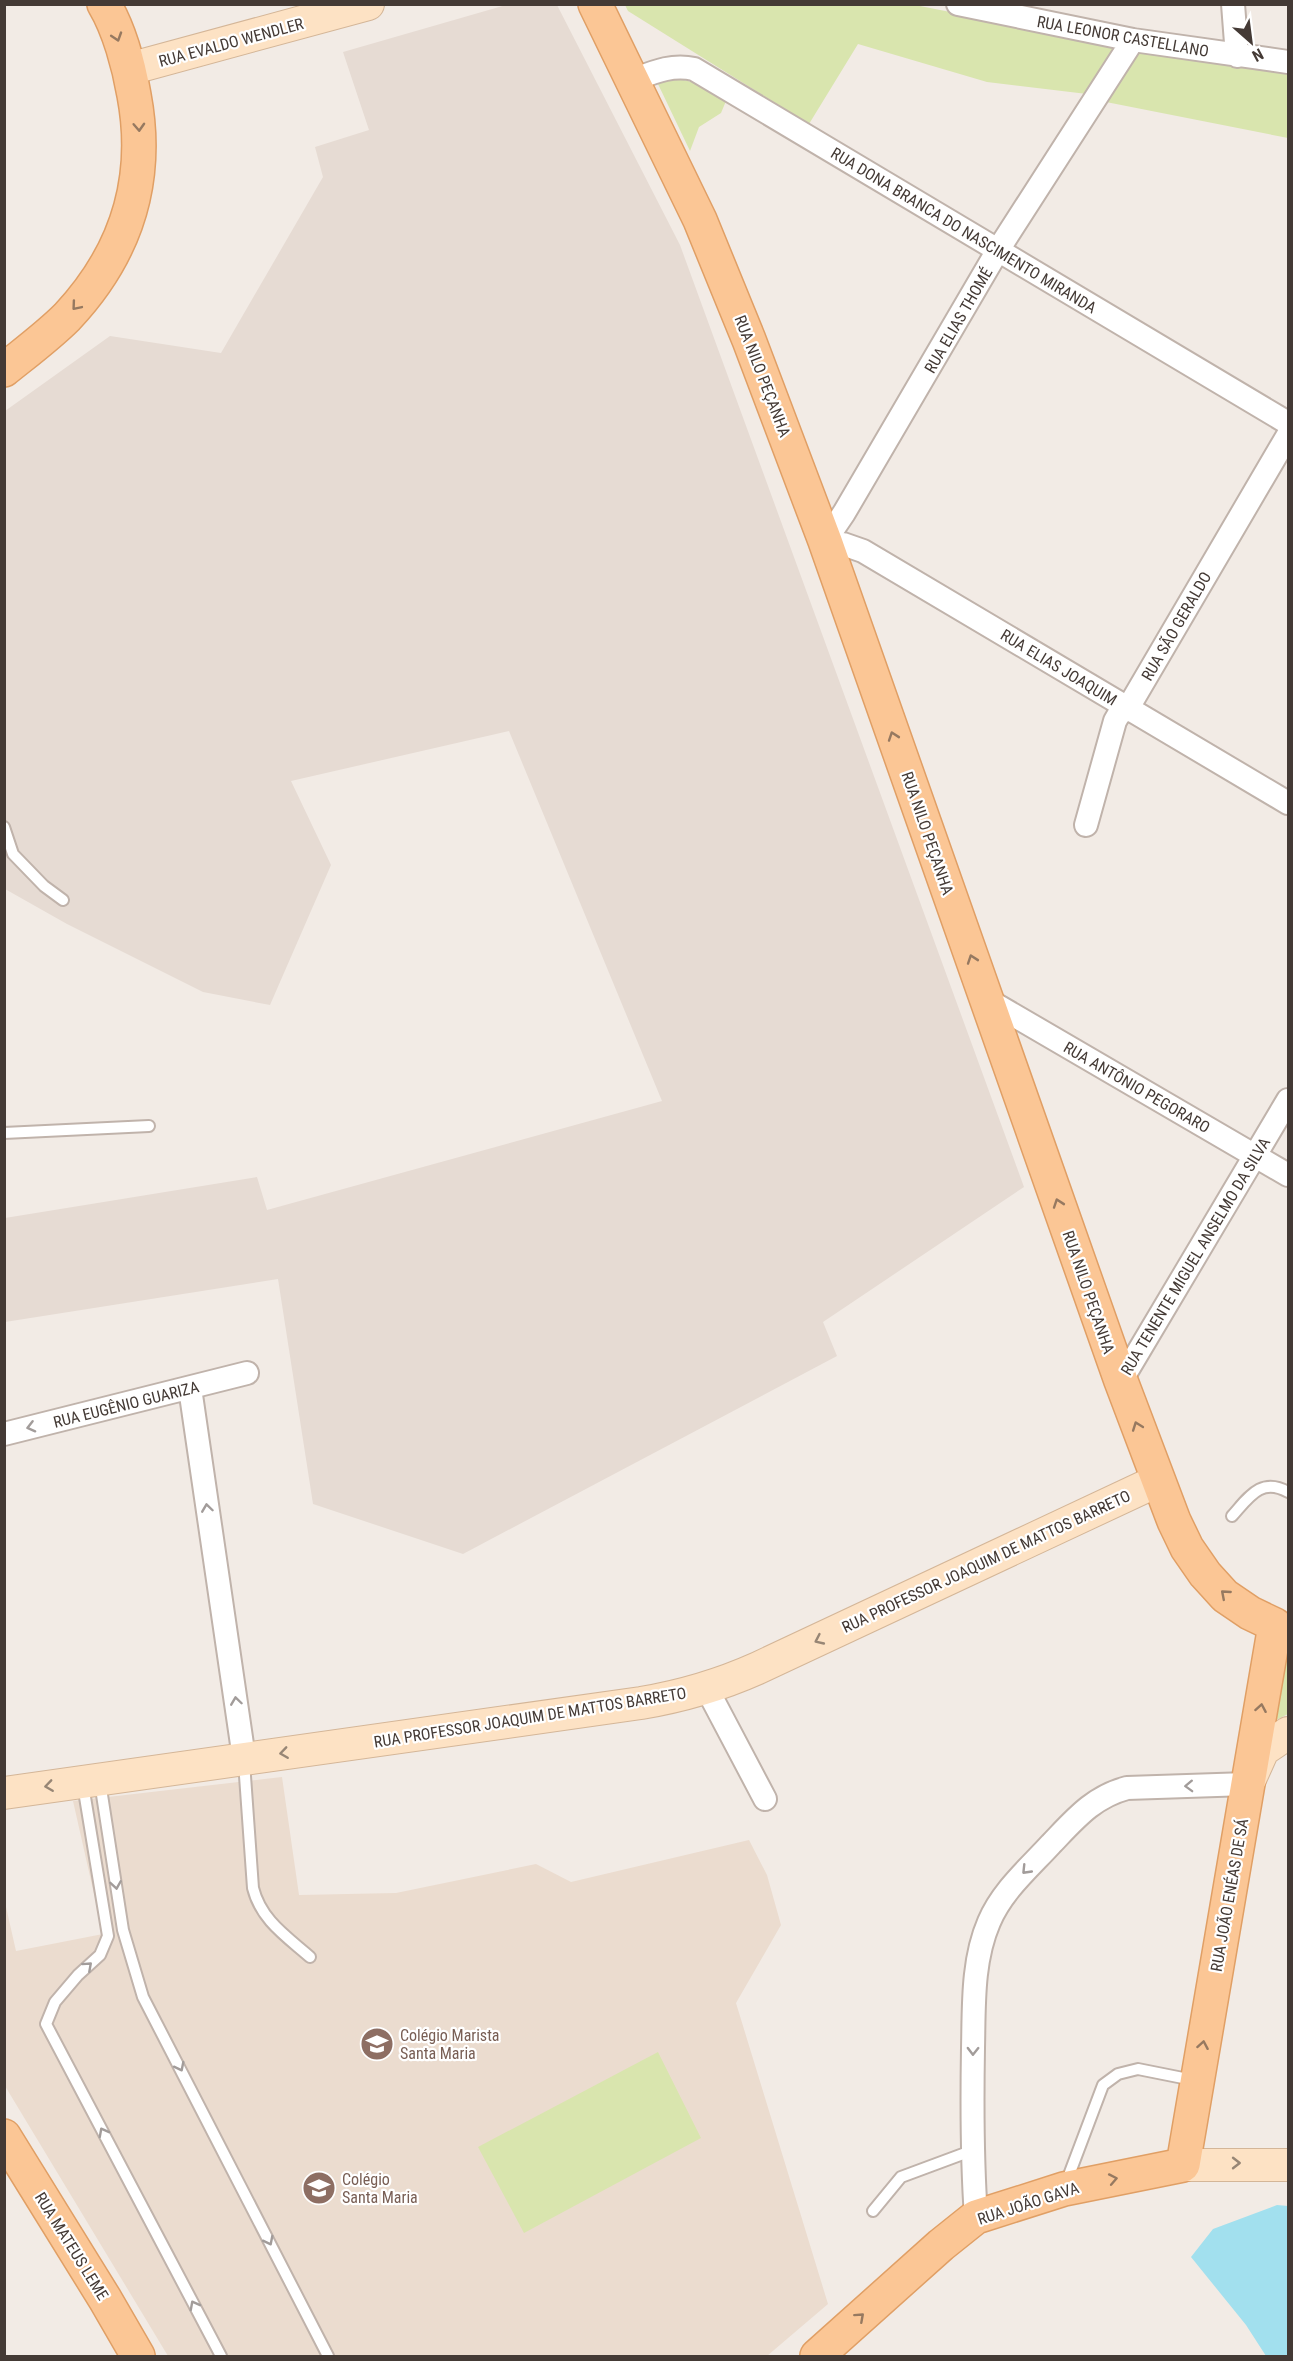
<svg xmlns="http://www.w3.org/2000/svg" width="1293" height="2361" font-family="'Roboto Condensed',sans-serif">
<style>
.residential{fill:#e6dbd3}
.education{fill:#ebdccf}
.green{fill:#d9e5ae}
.water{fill:#a2e0ee}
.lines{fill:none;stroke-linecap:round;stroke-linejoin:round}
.lane-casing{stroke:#c0b3ab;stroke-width:14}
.street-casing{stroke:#c0b3ab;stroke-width:26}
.secondary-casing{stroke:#d4b698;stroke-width:34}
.primary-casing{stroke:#e09f65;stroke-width:36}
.lane{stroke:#fff;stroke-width:10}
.street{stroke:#fff;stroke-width:22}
.secondary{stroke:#fde2c4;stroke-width:32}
.primary{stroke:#fbc695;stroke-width:33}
.oneway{stroke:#967960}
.oneway2{stroke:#a29c9a}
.oneway3{stroke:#978675}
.labels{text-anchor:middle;stroke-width:4.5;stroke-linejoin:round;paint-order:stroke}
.street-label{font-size:16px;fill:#443a35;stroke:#fff}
.education-label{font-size:16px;fill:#785e54;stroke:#fff;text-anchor:start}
</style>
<rect width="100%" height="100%" fill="#f2ebe5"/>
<path class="residential" d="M 506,5 L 557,5 L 680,245 L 1024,1187 L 823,1322 L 837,1356 L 463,1554 L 313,1504 L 278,1279 L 5,1322 L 5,1218 L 257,1177 L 267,1210 L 662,1101 L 509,731 L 291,781 L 331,865 L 270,1005 L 203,992 L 67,924 L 5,889 L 5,411 L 110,336 L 221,353 L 323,177 L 315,147 L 369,130 L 343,52 Z"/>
<path class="education" d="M 282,1777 L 299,1895 L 396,1893 L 536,1864 L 571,1882 L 749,1840 L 767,1875 L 781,1925 L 736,2003 L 828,2304 L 767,2356 L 168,2356 L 5,2086 L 4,1898 L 16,1951 L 103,1934 L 73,1801 Z"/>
<path class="green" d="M 625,5 L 915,5 L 1116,45 L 1087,94 L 987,82 L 858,44 L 809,124 L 628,11 Z
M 1137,51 L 1288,71 L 1288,138 L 1106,102 Z
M 671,79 C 693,78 708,90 726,101 L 721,113 L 699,127 L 690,151 L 658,84 Z
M 1287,1650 L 1288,1650 L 1288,1714 L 1268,1724 Z
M 658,2052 L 701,2138 L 524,2233 L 478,2147 Z"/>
<path class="water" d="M 1277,2205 L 1288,2206 L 1288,2356 L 1266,2356 L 1246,2325 L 1191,2257 L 1213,2229 Z"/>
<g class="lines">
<defs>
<path id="lane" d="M 4,827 L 13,854 L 44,886 L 63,900
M 4,1133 L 149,1126
M 1232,1516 C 1249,1497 1261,1477 1288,1492
M 244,1762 L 253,1888 C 261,1920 286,1936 310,1957
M 100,1782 L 123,1930 L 143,1997 L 328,2356
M 83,1785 L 108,1936 L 100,1955 L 78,1975 L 55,2002 L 46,2024 L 221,2356
M 1066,2183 L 1103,2085 L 1118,2074 L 1138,2069 L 1193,2080
M 873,2211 L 901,2177 L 971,2151"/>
<path id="street" d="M 958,4 L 1133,40 L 1288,62
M 1233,4 L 1237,56
M 1133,40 L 998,250 L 844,513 L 825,541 L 843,544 L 863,551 L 1288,803
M 633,80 C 654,72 672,64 694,69 L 1288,423
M 1086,825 L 1115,721 L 1119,714 L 1128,708 L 1288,435
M 986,999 L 1288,1175
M 1121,1381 L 1288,1100
M 190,1388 L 244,1758
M 4,1434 L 247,1373
M 707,1689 L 765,1799
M 976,2217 C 972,2160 972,2105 973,2048 C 974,2007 972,1961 989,1922 C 1002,1891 1029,1868 1051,1844 C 1075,1819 1093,1797 1127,1788 L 1247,1784"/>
<path id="secondary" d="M 129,69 L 368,4
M 1250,1779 L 1263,1750 L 1288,1733
M 4,1793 L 641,1703 C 683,1696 720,1685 758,1668 L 1157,1481
M 1183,2165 L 1288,2165"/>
<path id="primary" d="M 595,4 L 700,220 L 749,340 L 825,541 L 1121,1381 L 1174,1521 L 1187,1548 L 1205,1574 L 1225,1596 L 1250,1613 L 1275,1625 L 1183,2165 L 1064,2189 L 976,2217 L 941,2245 L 817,2356
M 4,370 C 25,353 48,336 67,317 C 126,254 150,180 134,95 C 129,66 119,29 104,4
M 4,2136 L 105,2299 L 138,2356"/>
</defs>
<use href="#lane" class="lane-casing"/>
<use href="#street" class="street-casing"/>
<use href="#secondary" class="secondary-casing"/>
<use href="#primary" class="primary-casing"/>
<use href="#lane" class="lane"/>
<use href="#street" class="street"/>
<use href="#secondary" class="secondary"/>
<use href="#primary" class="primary"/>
</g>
<defs><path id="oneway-chevron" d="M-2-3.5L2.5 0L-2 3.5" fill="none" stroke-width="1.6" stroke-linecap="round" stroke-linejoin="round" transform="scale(1.5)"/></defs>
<g class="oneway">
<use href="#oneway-chevron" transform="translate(117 37) rotate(72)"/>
<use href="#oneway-chevron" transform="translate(139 127) rotate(87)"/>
<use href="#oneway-chevron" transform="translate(76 306) rotate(130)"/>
<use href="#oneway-chevron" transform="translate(893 736) rotate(-109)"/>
<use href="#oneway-chevron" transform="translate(972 959) rotate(-109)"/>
<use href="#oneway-chevron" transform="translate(1058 1203) rotate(-109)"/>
<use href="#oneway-chevron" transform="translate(1137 1426) rotate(-110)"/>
<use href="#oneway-chevron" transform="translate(1225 1594) rotate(-139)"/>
<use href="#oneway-chevron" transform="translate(1261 1708) rotate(-80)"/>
<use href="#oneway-chevron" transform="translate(1203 2045) rotate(-80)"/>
<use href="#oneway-chevron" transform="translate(1113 2179) rotate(-11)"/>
<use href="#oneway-chevron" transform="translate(860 2317) rotate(-42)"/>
</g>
<g class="oneway2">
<use href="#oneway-chevron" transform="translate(31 1427) rotate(166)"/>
<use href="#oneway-chevron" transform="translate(207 1508) rotate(-98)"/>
<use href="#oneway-chevron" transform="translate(236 1701) rotate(-98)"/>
<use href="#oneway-chevron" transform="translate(1189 1786) rotate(178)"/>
<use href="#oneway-chevron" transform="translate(1026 1870) rotate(134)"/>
<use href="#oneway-chevron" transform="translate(116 1885) rotate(81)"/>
<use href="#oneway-chevron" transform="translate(88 1966) rotate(-42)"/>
<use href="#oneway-chevron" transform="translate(973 2051) rotate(91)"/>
<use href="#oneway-chevron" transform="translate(180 2067) rotate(63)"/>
<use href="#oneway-chevron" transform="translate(103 2132) rotate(-118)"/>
<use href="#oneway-chevron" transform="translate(269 2241) rotate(63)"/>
<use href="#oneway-chevron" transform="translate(194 2305) rotate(-118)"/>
</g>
<g class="oneway3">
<use href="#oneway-chevron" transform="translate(819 1640) rotate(155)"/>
<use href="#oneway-chevron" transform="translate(284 1753) rotate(172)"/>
<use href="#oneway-chevron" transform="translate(49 1786) rotate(172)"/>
<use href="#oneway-chevron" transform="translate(1236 2163)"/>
</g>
<defs>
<symbol id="school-disc" viewBox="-11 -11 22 22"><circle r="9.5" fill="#8d6e63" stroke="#fff"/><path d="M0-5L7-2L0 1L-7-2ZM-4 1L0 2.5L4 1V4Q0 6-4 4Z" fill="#fff"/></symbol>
</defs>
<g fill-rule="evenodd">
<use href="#school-disc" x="358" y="2025" width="38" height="38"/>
<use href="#school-disc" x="300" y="2169" width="38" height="38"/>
</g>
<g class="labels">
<g class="street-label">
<text transform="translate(1123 36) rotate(10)" y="6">RUA LEONOR CASTELLANO</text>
<text transform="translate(231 42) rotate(-15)" y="6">RUA EVALDO WENDLER</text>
<text transform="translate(964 230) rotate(31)" y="6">RUA DONA BRANCA DO NASCIMENTO MIRANDA</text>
<text transform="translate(958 320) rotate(-60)" y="6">RUA ELIAS THOMÉ</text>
<text transform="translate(763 376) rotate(69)" y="6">RUA NILO PEÇANHA</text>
<text transform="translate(1176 626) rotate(-60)" y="6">RUA SÃO GERALDO</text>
<text transform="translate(1059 667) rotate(31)" y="6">RUA ELIAS JOAQUIM</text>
<text transform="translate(928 833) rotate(71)" y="6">RUA NILO PEÇANHA</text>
<text transform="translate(1137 1087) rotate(30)" y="6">RUA ANTÔNIO PEGORARO</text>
<text transform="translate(1195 1256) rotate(-59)" y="6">RUA TENENTE MIGUEL ANSELMO DA SILVA</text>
<text transform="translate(1089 1292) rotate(71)" y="6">RUA NILO PEÇANHA</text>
<text transform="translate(126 1404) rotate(-14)" y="6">RUA EUGÊNIO GUARIZA</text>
<text transform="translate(986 1561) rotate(-25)" y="6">RUA PROFESSOR JOAQUIM DE MATTOS BARRETO</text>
<text transform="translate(530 1717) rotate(-9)" y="6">RUA PROFESSOR JOAQUIM DE MATTOS BARRETO</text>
<text transform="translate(1229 1895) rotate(-80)" y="6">RUA JOÃO ENÉAS DE SÁ</text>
<text transform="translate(1028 2203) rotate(-18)" y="6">RUA JOÃO GAVA</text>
<text transform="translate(72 2246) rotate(58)" y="6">RUA MATEUS LEME</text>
</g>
<g class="education-label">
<text x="400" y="2041">Colégio Marista<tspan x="400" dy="18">Santa Maria</tspan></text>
<text x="342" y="2185">Colégio<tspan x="342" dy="18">Santa Maria</tspan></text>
</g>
</g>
<rect width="1293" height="2361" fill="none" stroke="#443a35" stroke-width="12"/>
<g transform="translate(1251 42) rotate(152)" stroke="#ffffff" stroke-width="4.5" paint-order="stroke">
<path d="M0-4.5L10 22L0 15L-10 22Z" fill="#443a35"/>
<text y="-9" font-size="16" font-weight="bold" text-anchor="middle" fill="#443a35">N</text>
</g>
</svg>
